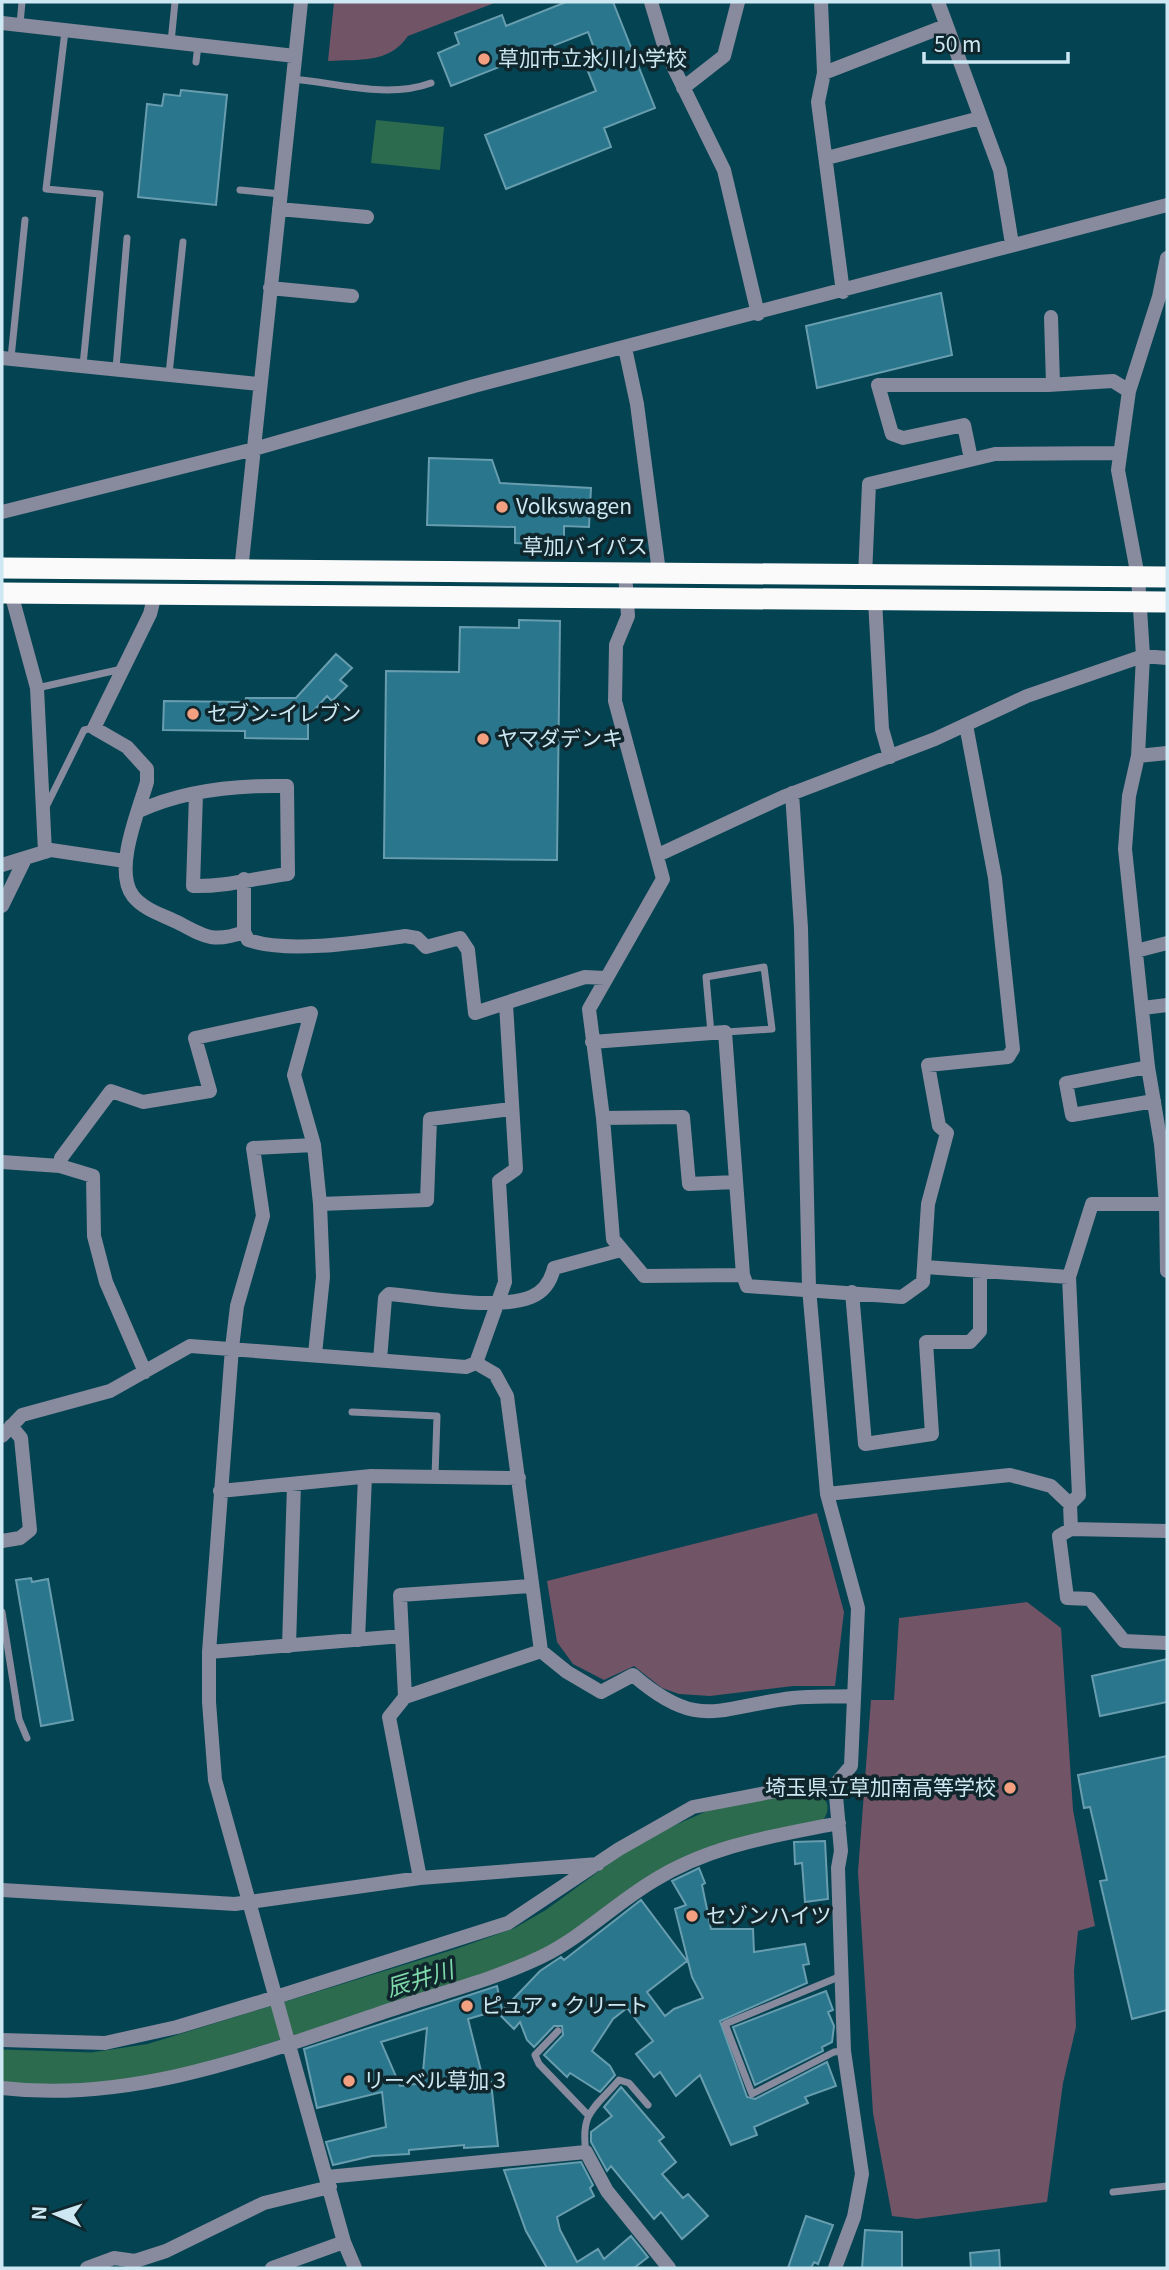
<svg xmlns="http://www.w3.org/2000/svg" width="1169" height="2270" font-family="Georgia,'Noto Sans JP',serif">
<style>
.green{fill:#725467}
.water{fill:#2d6b4e}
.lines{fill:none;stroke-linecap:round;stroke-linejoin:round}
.river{stroke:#2d6b4e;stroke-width:35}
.building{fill:#2a768c;stroke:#689daf;stroke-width:2;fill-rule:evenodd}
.lane{stroke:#888a9d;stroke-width:7}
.street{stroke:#888a9d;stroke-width:14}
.highway{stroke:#fafafa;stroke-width:21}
.poi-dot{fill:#f3a081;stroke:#10262d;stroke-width:2.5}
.labels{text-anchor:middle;stroke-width:7;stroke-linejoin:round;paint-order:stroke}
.poi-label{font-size:21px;fill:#cde8f2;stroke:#10262d;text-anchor:start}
.street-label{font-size:21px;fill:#cde8f2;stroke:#10262d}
.water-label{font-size:23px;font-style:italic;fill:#7ed9ab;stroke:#10262d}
</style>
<rect width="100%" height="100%" fill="#044352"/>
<path class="green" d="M 334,2 L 497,2 L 408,36 C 389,64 359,59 328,61 Z
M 817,1513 L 844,1612 L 835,1686 L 793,1686 L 710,1696 L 679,1694 L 662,1688 L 634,1666 L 604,1680 L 573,1664 L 557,1642 L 547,1581 Z
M 1027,1602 L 1061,1628 L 1073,1810 L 1095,1926 L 1078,1931 L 1074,1971 L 1076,2027 L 1063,2083 L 1047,2202 L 917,2219 L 892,2216 L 873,2113 L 858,1872 L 871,1700 L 894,1700 L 899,1618 Z"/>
<path class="water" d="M 376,120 L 444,127 L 440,170 L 371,163 Z"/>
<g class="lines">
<path class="river" d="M 2,2067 L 92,2070 L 152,2061 L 463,1965 L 522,1944 L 555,1925 L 651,1855 L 714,1827 L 810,1808"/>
</g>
<path class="building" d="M 566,2 L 613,2 L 655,108 L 604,128 L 611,147 L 506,189 L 485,135 L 596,91 L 587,69 L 600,64 L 588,32 L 451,86 L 438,53 L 459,44 L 455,33 L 502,15 L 506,26 Z
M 181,90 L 227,95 L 216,205 L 138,197 L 147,104 L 162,106 L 164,94 L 180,96 Z
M 941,293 L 952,355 L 817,388 L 806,326 Z
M 429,458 L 492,460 L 500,483 L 591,488 L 589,527 L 564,526 L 564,545 L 515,543 L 515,527 L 427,525 Z
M 519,620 L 560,621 L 557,860 L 384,858 L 386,671 L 459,672 L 460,627 L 519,628 Z
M 336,654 L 352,668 L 340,680 L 347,686 L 332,701 L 327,696 L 308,717 L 308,739 L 245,738 L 245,731 L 163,730 L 164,701 L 245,702 L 246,698 L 296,698 Z
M 31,1578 L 32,1582 L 48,1579 L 73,1720 L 41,1726 L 16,1580 Z
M 1167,1659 L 1167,1702 L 1100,1716 L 1092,1676 Z
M 1167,1756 L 1167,2010 L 1132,2019 L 1100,1881 L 1107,1880 L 1090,1807 L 1084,1808 L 1078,1775 Z
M 825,1841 L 828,1899 L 805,1902 L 802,1863 L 795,1864 L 794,1842 Z
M 699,1868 L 705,1883 L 702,1885 L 711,1929 L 753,1929 L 754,1952 L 805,1944 L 809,1964 L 803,1965 L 807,1983 L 720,2021 L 747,2097 L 755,2099 L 827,2062 L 836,2086 L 805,2097 L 808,2103 L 754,2127 L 757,2135 L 731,2145 L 700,2075 L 676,2096 L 660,2072 L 654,2077 L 636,2054 L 653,2041 L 627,2008 L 613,2019 L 592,2051 L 610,2066 L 615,2075 L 600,2092 L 570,2073 L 567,2077 L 544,2055 L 563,2035 L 562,2026 L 554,2026 L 534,2047 L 527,2040 L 520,2022 L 514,2029 L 499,2014 L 540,1971 L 561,1957 L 564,1960 L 641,1900 L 687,1961 L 647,1992 L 665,2016 L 674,2009 L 703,1998 L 692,1977 L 675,1909 L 686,1905 L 672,1881 Z
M 497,1986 L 502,2009 L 468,2019 L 484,2083 L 491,2082 L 498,2146 L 464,2148 L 464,2145 L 409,2150 L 409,2154 L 372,2156 L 333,2165 L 326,2142 L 386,2127 L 382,2092 L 317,2108 L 304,2049 ZM 427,2028 L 422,2083 L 400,2086 L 381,2042 Z
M 826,1991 L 833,2010 L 828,2012 L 834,2026 L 832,2042 L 822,2047 L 823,2051 L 755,2085 L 733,2027 Z
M 621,2087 L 664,2137 L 659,2141 L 676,2162 L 662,2174 L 683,2198 L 688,2194 L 708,2216 L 682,2239 L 661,2212 L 654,2219 L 611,2166 L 607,2171 L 591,2142 L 591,2132 L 612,2116 L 604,2107 Z
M 581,2162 L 593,2185 L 590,2188 L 594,2196 L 557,2217 L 560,2230 L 577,2262 L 598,2249 L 604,2259 L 631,2236 L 648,2257 L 634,2268 L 547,2268 L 526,2231 L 504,2170 Z
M 806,2216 L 833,2225 L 818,2264 L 814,2262 L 811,2268 L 788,2268 Z
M 865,2230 L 902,2232 L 902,2268 L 862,2268 Z
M 999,2250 L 1000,2268 L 971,2268 L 970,2253 Z"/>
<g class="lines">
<path class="lane" d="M 20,24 L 22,2
M 65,31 L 46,189 L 100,194 L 83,365
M 171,42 L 175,2
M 196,62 L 198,45
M 293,79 C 337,83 388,99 431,83
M 240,190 L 281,194
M 11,358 L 25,220
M 116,368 L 127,238
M 169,374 L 183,242
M 37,688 L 122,669
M 46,807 L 84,730 L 94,728
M 711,1033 L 706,977 L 764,967 L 772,1029 L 726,1032
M 352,1412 L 437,1416 L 435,1476
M 2,1612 L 19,1719 L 27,1738
M 841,1976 L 725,2024 L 752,2094 L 834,2052 L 843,2051
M 558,2031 L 535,2055 L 539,2064 L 588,2115
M 586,2152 C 580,2112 595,2108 619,2080 L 629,2083 L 648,2105
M 1113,2192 L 1167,2186"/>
<path class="street" d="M 651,2 L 666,52 L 724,170 L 758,314
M 821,2 L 824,73 L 818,102 L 843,292
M 938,2 L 1000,170 L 1012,244
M 2,23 L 295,56
M 824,73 L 945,26
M 683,88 L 724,56 L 738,2
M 827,158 L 980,118
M 279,209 L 367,217
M 1167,258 L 1159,297 L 1129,391 L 1118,470 L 1138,577 L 1143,656 L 1138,756 L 1129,796 L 1125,849 L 1148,1067 L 1161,1144 L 1166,1204 L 1167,1271
M 270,288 L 352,296
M 1051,317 L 1053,384
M 625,348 L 637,404 L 659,572
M 2,358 L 259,384
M 971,459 L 964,425 L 903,438 L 892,434 L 878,385 L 1048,385 L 1113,381 L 1129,391
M 2,512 L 254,449 L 474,386 L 1167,205
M 241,571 L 301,2
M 625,572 L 628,616 L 616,645 L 615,701 L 663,879 L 589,1009 L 603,1118 L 613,1239 L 644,1276 L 743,1275
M 865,576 L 869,484 L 995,454 L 1120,453
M 11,593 L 37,688 L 45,852
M 155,594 L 150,614 L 94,728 L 127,747 L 147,769 L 147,782 C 139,810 113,870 133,896 C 144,910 163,915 179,923 C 205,937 214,943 244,932
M 875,600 L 882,729 L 890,757
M 1138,756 L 1167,753
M 792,793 L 801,928 L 809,1288 L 827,1494 L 858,1608 L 851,1766 L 835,1785 L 841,1851 L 838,1868 L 844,2051 L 862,2174 L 854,2217 L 835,2268
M 139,811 C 184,790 238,785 287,786 L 288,874 C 256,878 225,887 193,886 L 196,794
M 658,855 L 783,797 L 935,739 L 1027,696 L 1143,656 L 1167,658
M 2,865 L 51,850 L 125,861
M 244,879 L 244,932 L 248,940 C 287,954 363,942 405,936 L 417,938 L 426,947 L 460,938 L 468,950 L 475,1013 L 585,977 L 605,978
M 2,906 L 25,859
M 1136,951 L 1167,943
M 1143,1008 L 1167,1005
M 592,1042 L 725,1032 L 743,1275 L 747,1286 L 902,1297 L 923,1282 L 928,1204 L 947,1133 L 939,1126 L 928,1065 L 1008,1057 L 1013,1049 L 995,878 L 966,725
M 1148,1067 L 1066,1083 L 1072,1115 L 1154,1101
M 603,1118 L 683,1117 L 689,1184 L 736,1182
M 314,1145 L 253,1148 L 263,1216 L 237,1306 L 232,1348 L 209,1652 L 209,1702 L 215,1780 L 344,2242 L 355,2268
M 2,1162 L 60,1166 L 93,1176 L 94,1236 L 106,1282 L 145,1372
M 60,1166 L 61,1158 L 111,1091 L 143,1102 L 210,1091 L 195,1038 L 311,1013 L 294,1075 L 314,1145 L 320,1204 L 323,1277 L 315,1354
M 320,1204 L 427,1200 L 430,1119 L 511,1109
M 925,1267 L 1069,1277
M 852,1292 L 865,1444 L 932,1434 L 926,1342 L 970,1342 L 980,1331 L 980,1271
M 380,1360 L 385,1298 L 389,1294 C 428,1297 495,1311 531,1297 C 544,1292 551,1280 554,1268 L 621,1250
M 476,1363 L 495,1374 L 507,1396 L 541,1651 L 567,1672 L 601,1692 L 633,1675 C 699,1732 717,1707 793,1698 C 812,1696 832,1697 852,1696
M 2,1436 L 22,1415 L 110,1391 L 190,1346 L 466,1367 L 476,1363 L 505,1282 L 499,1181 L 516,1169 L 506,1004
M 220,1491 L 371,1476 L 519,1478
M 827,1494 L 1010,1475 L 1051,1486 L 1070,1504
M 1071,1529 L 1070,1504 L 1079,1495 L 1069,1277 L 1092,1204 L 1167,1204
M 1167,1531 L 1071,1529 L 1059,1536 L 1067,1598 L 1090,1599 L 1124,1641 L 1167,1643
M 2,1541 L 20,1538 L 30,1530 L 21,1438 L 11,1426
M 358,1640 L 365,1477
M 289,1646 L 294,1484
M 209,1652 L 402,1636
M 405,1697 L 400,1595 L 531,1586
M 420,1878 L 389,1717 L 405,1697 L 541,1651
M 2,1890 L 235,1904 L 420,1878 L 598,1864
M 2,2040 L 105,2043 L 177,2027 L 273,1998 L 508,1923 L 619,1849 L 693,1807 L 802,1786 L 835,1785
M 2,2088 C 137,2104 267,2051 393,2009 C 443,1992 496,1979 543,1956 C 583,1936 615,1904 653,1881 C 710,1845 774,1836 839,1823
M 327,2177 L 586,2152 L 607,2191 L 669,2268
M 87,2268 L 114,2258 L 135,2261 L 166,2251 L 264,2203 L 330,2187
M 272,2268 L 344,2242"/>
<path class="highway" d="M 2,568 L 1167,577
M 2,593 L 1167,602"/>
</g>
<g class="poi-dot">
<circle cx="484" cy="59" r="7"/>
<circle cx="502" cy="507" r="7"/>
<circle cx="193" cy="714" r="7"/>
<circle cx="483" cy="739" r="7"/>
<circle cx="1010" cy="1788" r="7"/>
<circle cx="692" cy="1916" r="7"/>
<circle cx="467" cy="2006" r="7"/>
<circle cx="349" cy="2081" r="7"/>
</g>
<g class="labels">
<g class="poi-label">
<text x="498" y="66">草加市立氷川小学校</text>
<text x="516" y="514">Volkswagen</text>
<text x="207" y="721">セブン-イレブン</text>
<text x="497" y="746">ヤマダデンキ</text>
<text x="996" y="1795" text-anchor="end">埼玉県立草加南高等学校</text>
<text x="706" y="1923">セゾンハイツ</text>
<text x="481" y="2013">ピュア・クリート</text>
<text x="363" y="2088">リーベル草加３</text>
</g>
<g class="street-label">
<text x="585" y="554">草加バイパス</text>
</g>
<g class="water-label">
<text transform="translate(420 1979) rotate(-17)" y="8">辰井川</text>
</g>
</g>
<rect width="1169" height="2270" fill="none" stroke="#cde8f2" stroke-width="7"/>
<g transform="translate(56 2214) rotate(273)" stroke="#10262d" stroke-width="5" paint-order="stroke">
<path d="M0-5L12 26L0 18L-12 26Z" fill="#cde8f2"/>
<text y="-10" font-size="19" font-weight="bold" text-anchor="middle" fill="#cde8f2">N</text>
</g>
<path d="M924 52v10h144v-10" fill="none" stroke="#cde8f2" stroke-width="3.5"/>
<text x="934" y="52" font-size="21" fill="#cde8f2" stroke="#10262d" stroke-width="5" paint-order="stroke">50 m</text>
</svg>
